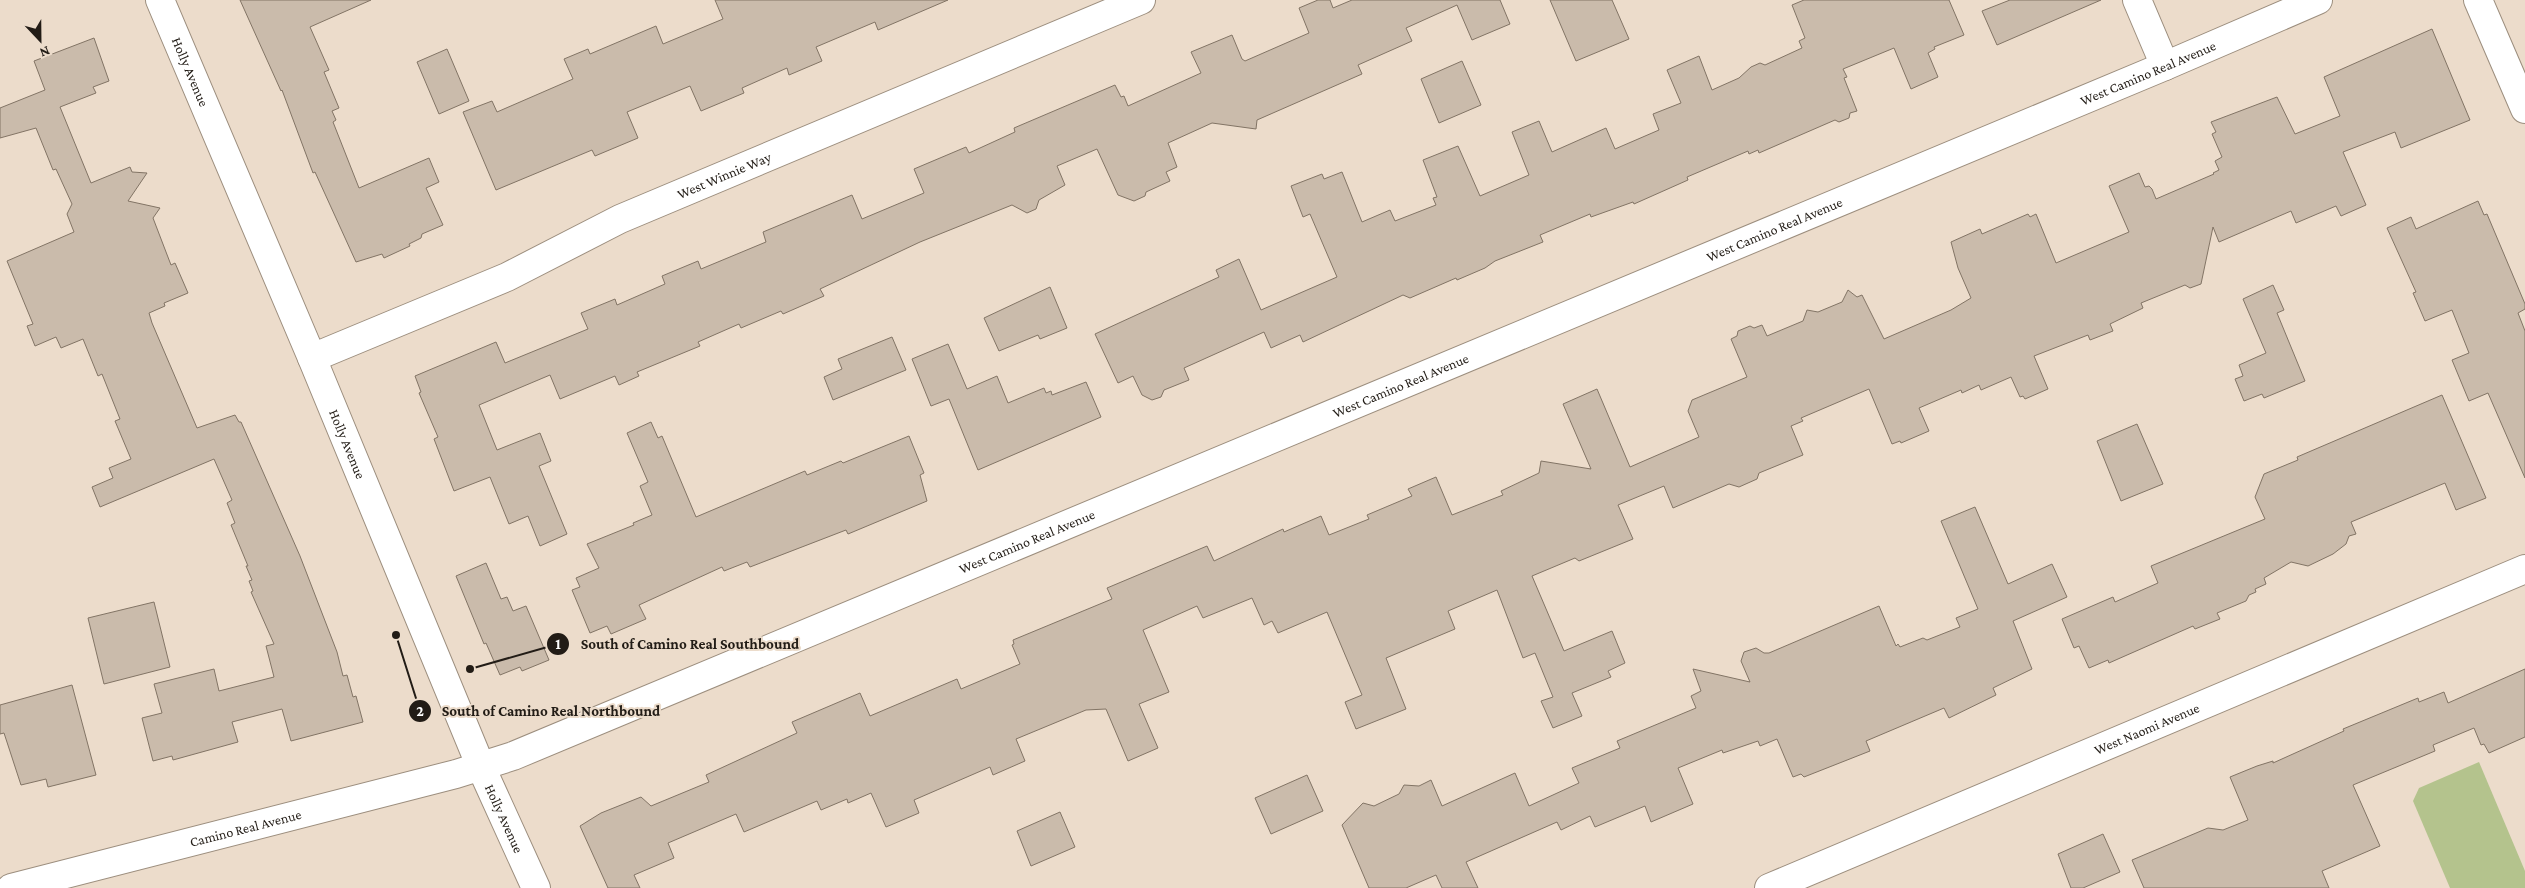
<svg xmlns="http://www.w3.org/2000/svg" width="2525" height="888" font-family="'Crimson Pro',serif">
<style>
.green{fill:#b4c38d}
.building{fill:#cabbab;stroke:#827465}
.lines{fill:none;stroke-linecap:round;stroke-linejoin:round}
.minor-casing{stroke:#9c8e7e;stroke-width:30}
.minor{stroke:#fff;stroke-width:28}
.labels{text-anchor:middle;stroke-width:4;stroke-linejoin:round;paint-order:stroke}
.street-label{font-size:14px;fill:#221c16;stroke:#ecdccb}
.leader{fill:none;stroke:#221c16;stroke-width:2}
.callout-dot{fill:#221c16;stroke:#ecdccb;stroke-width:2}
.mark-label{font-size:15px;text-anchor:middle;font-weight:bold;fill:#fff}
.callout-label{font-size:15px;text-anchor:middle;font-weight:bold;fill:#221c16;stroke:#ecdccb;stroke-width:4;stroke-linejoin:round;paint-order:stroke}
</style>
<rect width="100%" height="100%" fill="#ecdccb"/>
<path class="green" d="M 2479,762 L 2525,871 L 2525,888 L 2450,888 L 2413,801 L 2419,788 Z"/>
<path class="building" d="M 240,0 L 371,0 L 310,27 L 329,70 L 324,72 L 339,108 L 332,111 L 336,120 L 333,122 L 359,188 L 429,158 L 439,182 L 426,188 L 443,225 L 422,234 L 421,238 L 409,244 L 410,246 L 384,258 L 382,254 L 356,262 L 315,172 L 313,173 L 282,90 L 281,91 Z
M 715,0 L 948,0 L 878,30 L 875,22 L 816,47 L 822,61 L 789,75 L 787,68 L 742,88 L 744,93 L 701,111 L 690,86 L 627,112 L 638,138 L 595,156 L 592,150 L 496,190 L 463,112 L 492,101 L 497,112 L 573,79 L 564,59 L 588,49 L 590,54 L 656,26 L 663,44 L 723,19 Z
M 1318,0 L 1330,0 L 1333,8 L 1352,0 L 1500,0 L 1510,24 L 1472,40 L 1457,5 L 1406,28 L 1412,41 L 1358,65 L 1362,74 L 1257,120 L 1256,129 L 1212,123 L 1168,143 L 1177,167 L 1166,172 L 1170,181 L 1146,192 L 1145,196 L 1134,201 L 1118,195 L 1097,149 L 1057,166 L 1065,185 L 1039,200 L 1036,209 L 1027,213 L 1012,205 L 920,242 L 820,289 L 824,296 L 783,314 L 781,311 L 741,328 L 739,324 L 698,342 L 700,346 L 637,372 L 639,376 L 619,385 L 615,376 L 560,399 L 550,375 L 479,405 L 497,450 L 540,433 L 551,461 L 539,466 L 567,534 L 540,546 L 528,516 L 509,524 L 490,477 L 454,491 L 434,439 L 438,437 L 419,393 L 421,392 L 415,376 L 496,342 L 505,363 L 588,329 L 581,313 L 615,299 L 617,305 L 665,284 L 662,276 L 698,261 L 701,269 L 766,242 L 763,232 L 852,195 L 862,219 L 924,193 L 914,169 L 966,147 L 969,153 L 1015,132 L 1014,128 L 1115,85 L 1121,97 L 1124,96 L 1128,106 L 1201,73 L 1191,52 L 1232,35 L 1242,59 L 1245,61 L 1309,33 L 1299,8 Z
M 1550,0 L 1612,0 L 1629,39 L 1576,61 Z
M 1804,0 L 1949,0 L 1964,35 L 1934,47 L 1935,49 L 1928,53 L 1938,77 L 1911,89 L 1894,48 L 1843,69 L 1847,77 L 1844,78 L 1857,111 L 1850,113 L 1849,118 L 1839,122 L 1835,120 L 1759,153 L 1758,150 L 1749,154 L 1748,151 L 1687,177 L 1688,180 L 1634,204 L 1633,202 L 1591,217 L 1590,214 L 1540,235 L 1543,242 L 1495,261 L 1485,268 L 1457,280 L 1456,278 L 1410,298 L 1403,295 L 1303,342 L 1300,335 L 1271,348 L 1264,332 L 1184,368 L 1189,380 L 1164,390 L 1161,397 L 1152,400 L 1142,395 L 1133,376 L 1118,383 L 1095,334 L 1219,277 L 1216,270 L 1239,259 L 1261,310 L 1337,277 L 1310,214 L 1303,217 L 1291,186 L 1322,174 L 1324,179 L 1342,172 L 1362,222 L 1390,210 L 1395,221 L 1436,205 L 1433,198 L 1437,197 L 1423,160 L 1458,146 L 1480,196 L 1529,175 L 1512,132 L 1539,121 L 1552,152 L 1606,128 L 1615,149 L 1659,130 L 1653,114 L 1681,103 L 1667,70 L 1699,56 L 1712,90 L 1739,78 L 1751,67 L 1760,63 L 1765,65 L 1802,48 L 1799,41 L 1805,38 L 1792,5 Z
M 2010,0 L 2101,0 L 1997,45 L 1982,11 Z
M 2432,29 L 2470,120 L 2401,148 L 2395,132 L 2343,152 L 2366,205 L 2341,216 L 2336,206 L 2296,223 L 2291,211 L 2219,242 L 2213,227 L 2201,284 L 2190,288 L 2185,285 L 2141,303 L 2143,308 L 2110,324 L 2113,331 L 2090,340 L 2088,335 L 2034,356 L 2048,389 L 2025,399 L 2023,396 L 2020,397 L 2011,377 L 1981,390 L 1979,385 L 1962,393 L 1961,390 L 1919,408 L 1929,431 L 1901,443 L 1900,441 L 1892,444 L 1869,389 L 1801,418 L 1803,421 L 1791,426 L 1803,455 L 1759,473 L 1757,479 L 1739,487 L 1729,484 L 1673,508 L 1664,486 L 1618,505 L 1633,539 L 1579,561 L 1575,558 L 1532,576 L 1564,651 L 1612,631 L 1625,663 L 1608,671 L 1611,677 L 1572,693 L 1582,716 L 1553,728 L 1541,701 L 1553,697 L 1535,653 L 1523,658 L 1497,590 L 1448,611 L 1455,629 L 1386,658 L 1406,709 L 1356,729 L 1345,702 L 1362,695 L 1327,612 L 1278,633 L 1272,621 L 1264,625 L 1252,598 L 1203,618 L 1197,606 L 1143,630 L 1169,692 L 1139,704 L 1158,748 L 1128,761 L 1106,709 L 1086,710 L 1016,739 L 1025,761 L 993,775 L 990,767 L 914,800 L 919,813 L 886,827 L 871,793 L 848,803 L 847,799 L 821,810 L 817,801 L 744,832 L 736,814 L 668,843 L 674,858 L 634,875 L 640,888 L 608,888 L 580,826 L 601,813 L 641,797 L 651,806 L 709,782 L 706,775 L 797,733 L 792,722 L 860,693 L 870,716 L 957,679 L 961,689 L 1020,664 L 1012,645 L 1014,644 L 1013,640 L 1112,599 L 1107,588 L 1207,546 L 1214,561 L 1283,529 L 1284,532 L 1321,516 L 1329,535 L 1369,519 L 1367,515 L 1412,496 L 1408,489 L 1436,477 L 1452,515 L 1503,495 L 1501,491 L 1539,473 L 1541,461 L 1591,469 L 1563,404 L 1597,389 L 1630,467 L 1699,437 L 1688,411 L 1692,400 L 1747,377 L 1731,339 L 1737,336 L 1738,331 L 1750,326 L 1754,328 L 1762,325 L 1767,336 L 1803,321 L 1807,310 L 1818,312 L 1842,302 L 1848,290 L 1857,297 L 1862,295 L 1884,339 L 1951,310 L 1971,298 L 1958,268 L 1951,242 L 1980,229 L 1982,234 L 2028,214 L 2030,217 L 2036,214 L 2056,263 L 2129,232 L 2109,186 L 2139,173 L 2145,187 L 2149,186 L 2152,189 L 2156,199 L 2214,174 L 2213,173 L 2219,170 L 2215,161 L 2222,157 L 2212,134 L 2216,132 L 2211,122 L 2277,97 L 2295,134 L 2340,116 L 2324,77 Z
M 94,38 L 109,81 L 93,87 L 96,93 L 60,107 L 91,183 L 130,167 L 132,172 L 147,173 L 128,201 L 160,208 L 153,218 L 171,265 L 175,263 L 188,293 L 164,303 L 165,306 L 149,313 L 152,323 L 197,428 L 235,415 L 239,422 L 241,422 L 300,556 L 337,652 L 343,676 L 347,675 L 353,697 L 356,696 L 363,722 L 291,741 L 282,709 L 232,722 L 238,742 L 173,760 L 172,756 L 153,761 L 142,718 L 162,713 L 154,684 L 214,669 L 219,691 L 274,677 L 266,646 L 274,644 L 251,592 L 253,591 L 249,581 L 252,580 L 246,566 L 248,566 L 231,525 L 235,523 L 227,503 L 232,500 L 214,459 L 100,507 L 92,487 L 113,478 L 109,468 L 131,459 L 115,421 L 120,419 L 102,374 L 98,376 L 83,339 L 61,348 L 56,337 L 35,346 L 27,326 L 33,324 L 7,261 L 74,232 L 67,214 L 72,204 L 56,169 L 53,170 L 36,128 L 0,138 L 0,108 L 45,90 L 34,61 Z
M 447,49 L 469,101 L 439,114 L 417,62 Z
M 1462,61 L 1481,105 L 1439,123 L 1421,79 Z
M 2478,201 L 2484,215 L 2487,214 L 2525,304 L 2525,309 L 2518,313 L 2525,331 L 2525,478 L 2488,393 L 2469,401 L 2452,360 L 2469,353 L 2452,310 L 2425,321 L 2413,293 L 2416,292 L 2387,228 L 2411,217 L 2416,229 Z
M 2273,285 L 2284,310 L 2277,313 L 2305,381 L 2264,398 L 2262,394 L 2244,401 L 2235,379 L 2243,376 L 2239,365 L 2266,353 L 2243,299 Z
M 1050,287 L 1067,328 L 1040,339 L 1038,335 L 999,351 L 984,318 Z
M 892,337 L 906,370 L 833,400 L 824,377 L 842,369 L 838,359 Z
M 948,344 L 967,389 L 997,376 L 1008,403 L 1044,388 L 1046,393 L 1051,391 L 1052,395 L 1086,382 L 1101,417 L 978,470 L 949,399 L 931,406 L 912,359 Z
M 2442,395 L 2486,498 L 2456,510 L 2445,483 L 2351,522 L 2356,534 L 2349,536 L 2346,544 L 2333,554 L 2308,566 L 2291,562 L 2264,578 L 2266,584 L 2255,589 L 2256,592 L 2249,595 L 2246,601 L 2217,613 L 2220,619 L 2195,629 L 2193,626 L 2118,659 L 2109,663 L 2108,660 L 2089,668 L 2079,646 L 2074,648 L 2062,619 L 2113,597 L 2115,602 L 2158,583 L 2151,566 L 2265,519 L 2255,497 L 2264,474 L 2298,460 L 2297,457 Z
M 651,422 L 658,438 L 662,436 L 696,517 L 805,471 L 807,475 L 841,461 L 843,463 L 909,436 L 924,473 L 920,475 L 927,501 L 848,534 L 846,530 L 750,567 L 747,562 L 724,571 L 722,567 L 639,605 L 646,619 L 611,634 L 607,626 L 590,633 L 572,590 L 580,587 L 576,578 L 599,568 L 587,544 L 634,525 L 633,523 L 652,515 L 640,486 L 648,482 L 627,433 Z
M 2137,424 L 2163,484 L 2121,501 L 2097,441 Z
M 1975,507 L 2008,584 L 2052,564 L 2067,597 L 2013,621 L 2032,669 L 1993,688 L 1996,695 L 1949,718 L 1944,708 L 1866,741 L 1870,751 L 1804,777 L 1801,774 L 1793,777 L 1777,739 L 1760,746 L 1758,741 L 1723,753 L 1722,750 L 1678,768 L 1693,804 L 1651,822 L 1645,806 L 1595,827 L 1590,816 L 1561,830 L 1557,822 L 1466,862 L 1478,888 L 1442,888 L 1436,875 L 1406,888 L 1369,888 L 1342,825 L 1363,803 L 1374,806 L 1399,794 L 1404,785 L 1419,786 L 1431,780 L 1442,806 L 1515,773 L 1529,806 L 1579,783 L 1572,768 L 1620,748 L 1617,741 L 1696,708 L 1691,696 L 1701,691 L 1693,669 L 1750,682 L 1741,661 L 1744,652 L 1756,648 L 1764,653 L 1769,653 L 1879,606 L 1896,646 L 1898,644 L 1900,647 L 1923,638 L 1927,640 L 1960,627 L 1956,618 L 1978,609 L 1941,521 Z
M 486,563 L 501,599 L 507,597 L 513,611 L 526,606 L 549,660 L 522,671 L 520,667 L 500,675 L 486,643 L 484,644 L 456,576 Z
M 154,602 L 170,667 L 104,684 L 88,618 Z
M 2525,669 L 2525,737 L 2489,753 L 2484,744 L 2481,745 L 2474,728 L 2433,745 L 2435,751 L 2353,785 L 2380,846 L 2322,871 L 2329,888 L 2144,888 L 2132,860 L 2208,828 L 2223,830 L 2248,820 L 2230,777 L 2257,766 L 2273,761 L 2273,763 L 2344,731 L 2343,729 L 2418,698 L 2419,702 L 2444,692 L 2448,703 Z
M 72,685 L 96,775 L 48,787 L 46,779 L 21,785 L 4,733 L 0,734 L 0,705 Z
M 1307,775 L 1323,811 L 1271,834 L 1255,798 Z
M 1060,812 L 1075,847 L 1031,866 L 1017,831 Z
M 2103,834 L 2120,872 L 2083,888 L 2071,888 L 2058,854 Z"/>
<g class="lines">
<defs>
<g id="minor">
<path id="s1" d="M 160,0 L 312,358 L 481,767 L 536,888"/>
<path d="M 2137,0 L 2165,66"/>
<path d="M 2478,0 L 2525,109"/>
<path id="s2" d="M 312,358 L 507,277 L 620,219 L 1141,0"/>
<path id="s3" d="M 11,888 L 456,774 L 513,756 L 2165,66 L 2318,0"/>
<path id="s4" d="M 1769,888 L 2525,569"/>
</g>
</defs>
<use href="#minor" class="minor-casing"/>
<use href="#minor" class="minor"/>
</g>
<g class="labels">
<g class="street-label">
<text dy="5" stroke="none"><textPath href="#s1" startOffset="78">Holly Avenue</textPath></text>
<text dy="5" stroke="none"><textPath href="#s3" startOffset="2291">West Camino Real Avenue</textPath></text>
<text dy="5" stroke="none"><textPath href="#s2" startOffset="451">West Winnie Way</textPath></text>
<text dy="5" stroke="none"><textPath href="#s3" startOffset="1886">West Camino Real Avenue</textPath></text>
<text dy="5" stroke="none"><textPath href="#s3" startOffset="1481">West Camino Real Avenue</textPath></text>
<text dy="5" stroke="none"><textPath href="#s1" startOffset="482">Holly Avenue</textPath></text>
<text dy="5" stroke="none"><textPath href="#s3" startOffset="1076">West Camino Real Avenue</textPath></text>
<text dy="5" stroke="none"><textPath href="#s4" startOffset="410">West Naomi Avenue</textPath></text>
<text dy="5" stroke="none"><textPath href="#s1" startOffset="888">Holly Avenue</textPath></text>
<text dy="5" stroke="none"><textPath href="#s3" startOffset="242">Camino Real Avenue</textPath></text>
</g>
</g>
<path class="leader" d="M470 669L558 644M396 635L420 711"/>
<g class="callout-dot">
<circle cx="470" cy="669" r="5"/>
<circle cx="396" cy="635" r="5"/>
<circle cx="558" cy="644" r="12"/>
<circle cx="420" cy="711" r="12"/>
</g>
<g class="mark-label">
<text x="558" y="649">1</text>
<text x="420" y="716">2</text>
</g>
<g class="callout-label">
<text x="690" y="649">South of Camino Real Southbound</text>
<text x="551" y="716">South of Camino Real Northbound</text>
</g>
<g transform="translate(40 40) rotate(158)" stroke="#ecdccb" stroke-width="4" paint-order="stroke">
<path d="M0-4L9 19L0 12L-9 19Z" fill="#221c16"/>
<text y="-8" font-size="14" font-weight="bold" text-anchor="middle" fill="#221c16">N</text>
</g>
</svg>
